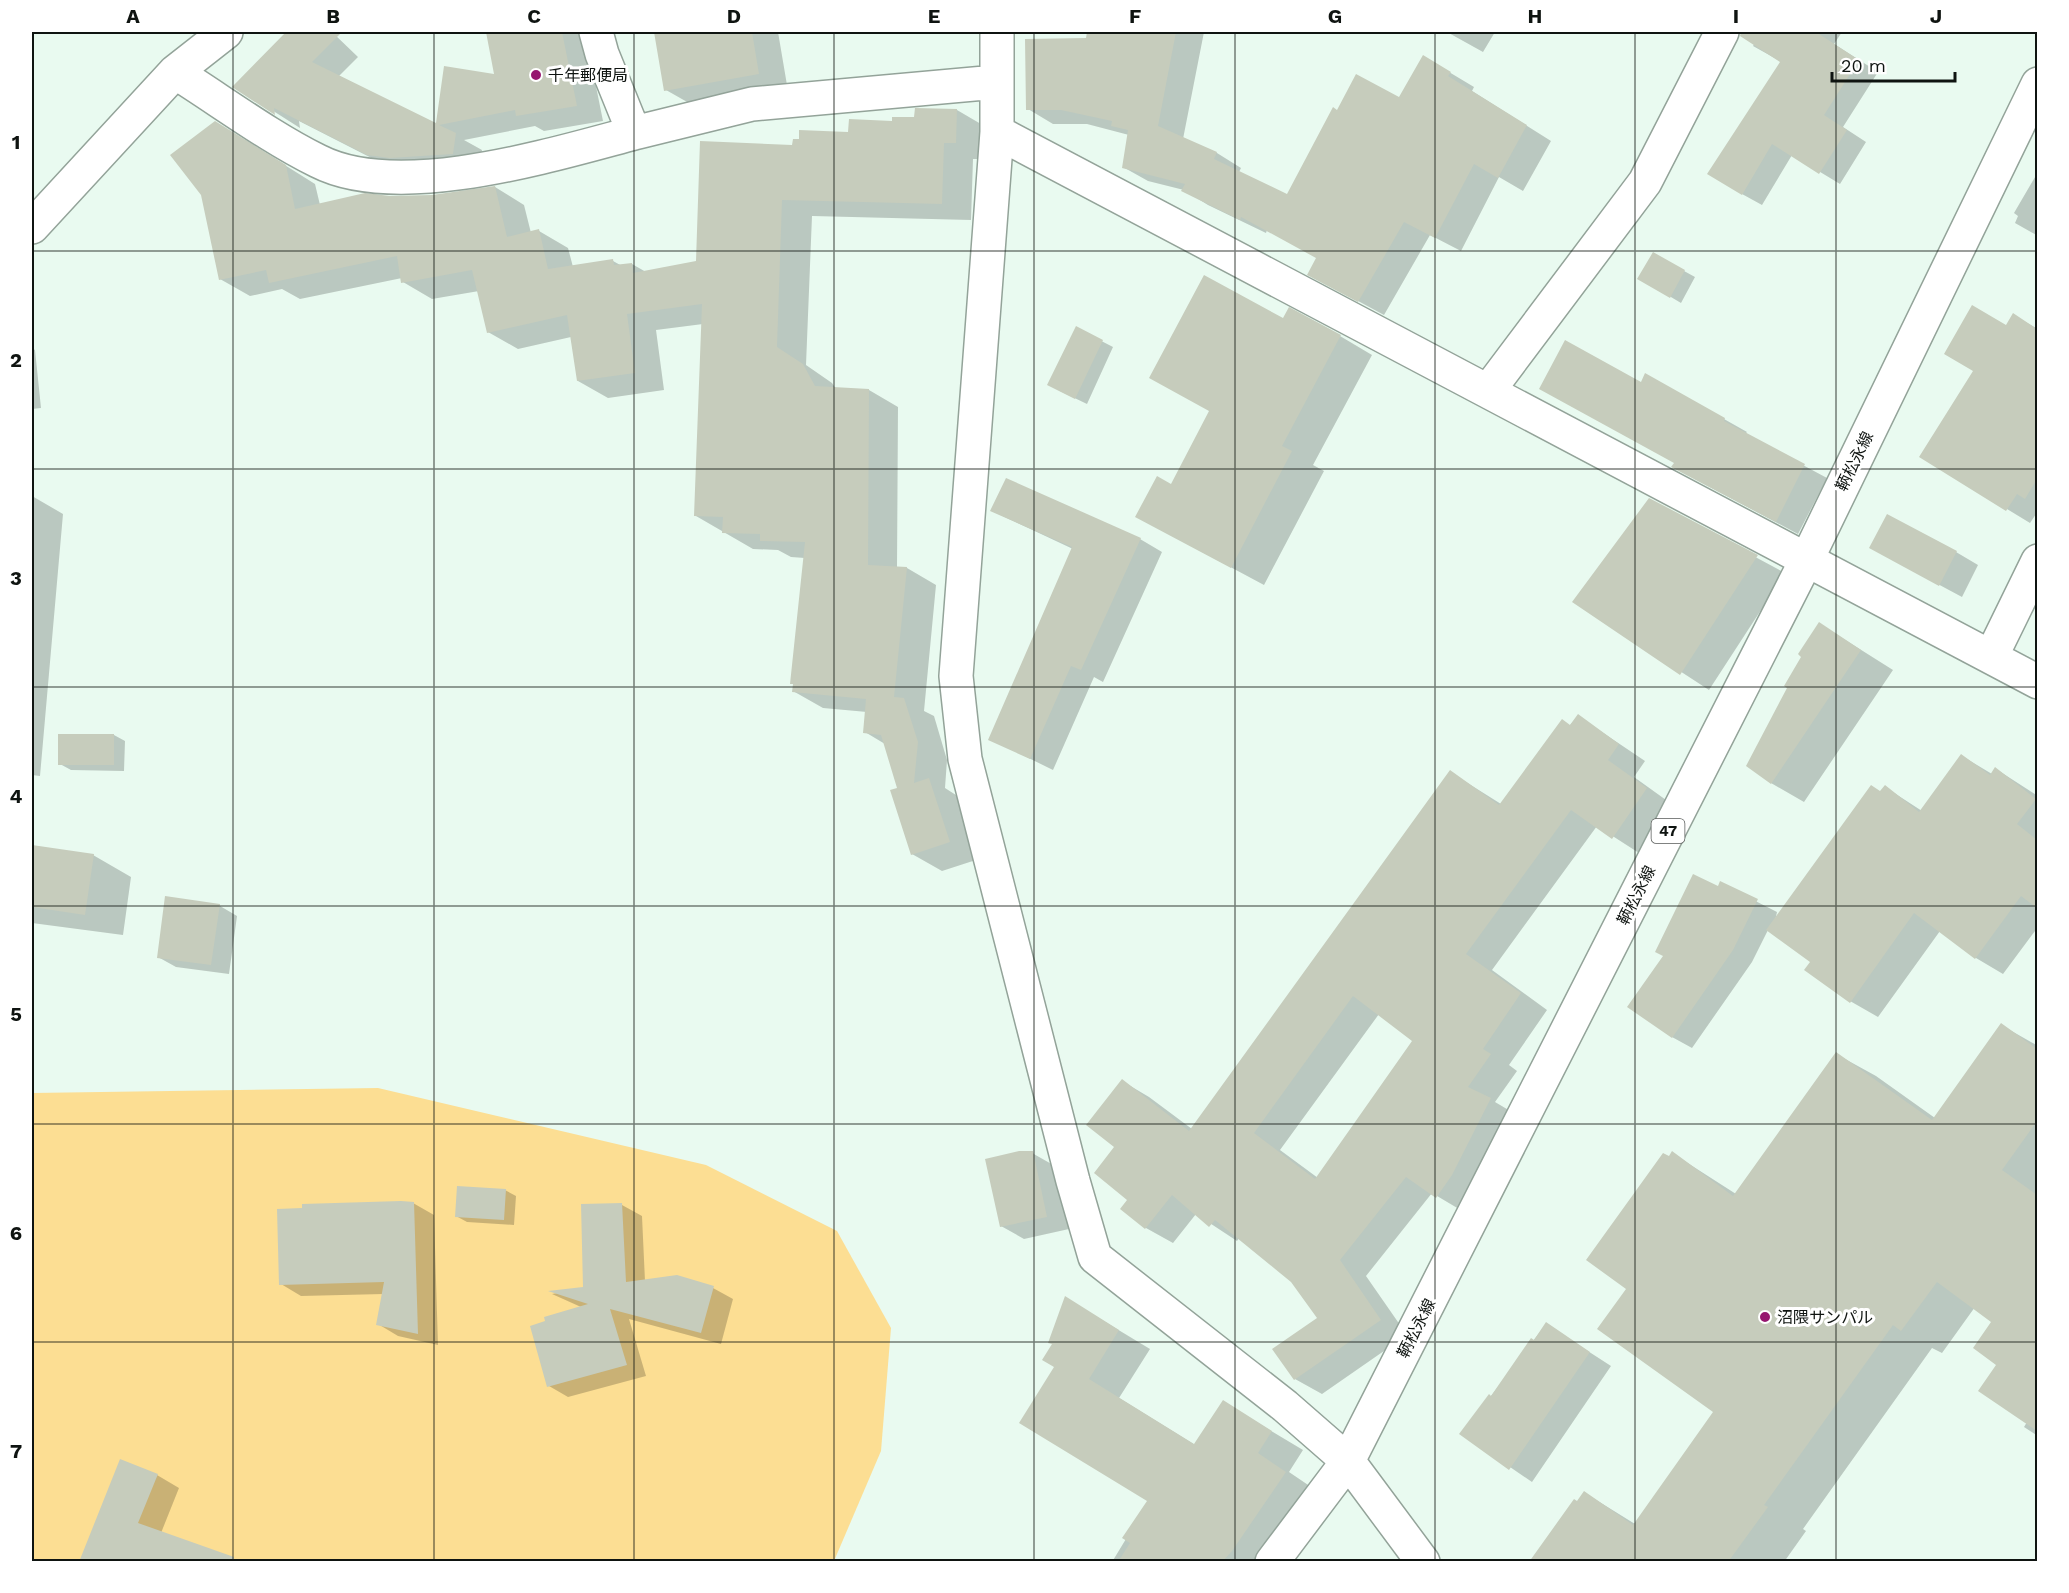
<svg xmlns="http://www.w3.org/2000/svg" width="2069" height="1593" font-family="'Work Sans','Noto Sans JP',sans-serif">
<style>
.green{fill:#fcde93}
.shadow{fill:#0003;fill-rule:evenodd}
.building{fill:#c6ccbc;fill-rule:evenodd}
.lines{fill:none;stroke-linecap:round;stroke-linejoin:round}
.minor-casing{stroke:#93a399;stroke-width:36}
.major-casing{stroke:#93a399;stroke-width:36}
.minor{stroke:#fff;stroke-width:33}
.major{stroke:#fff;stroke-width:33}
.grid{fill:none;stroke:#0f1411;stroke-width:1.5;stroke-opacity:0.55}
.poi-dot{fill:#96166f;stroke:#fff;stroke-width:2}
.labels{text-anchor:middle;stroke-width:6;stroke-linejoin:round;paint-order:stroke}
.shield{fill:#fff;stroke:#575a58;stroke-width:1.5}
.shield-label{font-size:15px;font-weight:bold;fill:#0f1411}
.poi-label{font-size:16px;fill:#0f1411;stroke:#fff;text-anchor:start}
.street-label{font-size:16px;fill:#0f1411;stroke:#fff}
.neatline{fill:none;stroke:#0f1411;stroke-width:2}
.grid-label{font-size:20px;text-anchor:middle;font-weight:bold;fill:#0f1411}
</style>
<rect width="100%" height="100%" fill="#e9faf0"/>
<path class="green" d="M 378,1088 L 706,1165 L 837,1231 L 891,1328 L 881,1451 L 834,1561 L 32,1561 L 32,1093 Z"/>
<path class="shadow" d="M 288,32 L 332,32 L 358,57 L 339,76 L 437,125 L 496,76 L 488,32 L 585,32 L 603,121 L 544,131 L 535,126 L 464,140 L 482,150 L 479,169 L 395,170 L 299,121 L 300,128 L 234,86 Z
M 656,32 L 778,32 L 788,91 L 696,107 L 666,90 Z
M 1088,32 L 1204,32 L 1183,139 L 1217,153 L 1241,168 L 1239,172 L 1287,196 L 1338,112 L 1399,99 L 1424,57 L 1474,87 L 1472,91 L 1551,141 L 1523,191 L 1499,177 L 1461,251 L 1430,235 L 1384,315 L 1334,288 L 1318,258 L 1267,230 L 1266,233 L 1208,205 L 1184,190 L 1148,181 L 1123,167 L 1129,135 L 1087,124 L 1053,124 L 1028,109 L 1087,39 Z
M 1447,32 L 1495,32 L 1483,52 Z
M 1762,32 L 1842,32 L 1834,44 L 1878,72 L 1843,127 L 1866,142 L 1840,184 L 1792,155 L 1762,205 L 1742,194 L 1782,62 L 1753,46 Z
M 957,110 L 986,127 L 985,159 L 973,159 L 971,220 L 812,216 L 806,365 L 832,383 L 836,389 L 869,390 L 898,407 L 897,568 L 907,568 L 936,585 L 924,711 L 934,716 L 947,760 L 945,788 L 959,797 L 979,859 L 942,871 L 912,854 L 899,789 L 885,744 L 865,732 L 867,712 L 823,708 L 793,691 L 805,558 L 791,557 L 778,550 L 753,549 L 696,516 L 703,324 L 656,330 L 664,390 L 608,398 L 578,381 L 571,337 L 518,349 L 488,332 L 479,291 L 432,299 L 403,282 L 402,278 L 300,299 L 282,289 L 250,296 L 220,279 L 245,140 L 315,184 L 320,205 L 390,197 L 432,196 L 495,187 L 524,205 L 531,233 L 539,231 L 568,248 L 573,267 L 613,261 L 622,266 L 632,264 L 646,272 L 697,262 L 794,147 Z
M 2038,172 L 2038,236 L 2015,223 L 2018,216 L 2014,213 Z
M 1653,254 L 1695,277 L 1681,303 L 1639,278 Z
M 2014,316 L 2038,329 L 2038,511 L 2030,523 L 2007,509 L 2007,327 Z
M 1284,320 L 1340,336 L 1372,355 L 1313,465 L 1324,471 L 1264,585 L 1137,517 L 1172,486 Z
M 1076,328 L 1113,347 L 1087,404 L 1060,391 Z
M 32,348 L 35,350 L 41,408 L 32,409 Z
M 1646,375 L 1747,432 L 1745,434 L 1827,478 L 1798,534 L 1695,479 L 1676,463 L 1641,384 Z
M 32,496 L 63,514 L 40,776 L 32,775 Z
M 1649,500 L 1785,573 L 1709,690 L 1574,602 Z
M 992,511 L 1140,539 L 1162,552 L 1103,682 L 1094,677 L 1053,770 L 990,739 L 1073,549 Z
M 1956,552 L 1978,565 L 1962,597 L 1893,560 Z
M 1820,624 L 1893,670 L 1804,802 L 1771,783 Z
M 1578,716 L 1645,761 L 1634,777 L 1673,805 L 1639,853 L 1597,826 L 1492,970 L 1547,1010 L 1509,1065 L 1517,1071 L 1495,1102 L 1517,1115 L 1464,1212 L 1432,1193 L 1366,1276 L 1407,1335 L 1322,1394 L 1295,1379 L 1319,1318 L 1292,1281 L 1239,1238 L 1237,1241 L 1196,1214 L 1173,1243 L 1146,1228 L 1129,1200 L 1116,1147 L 1122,1081 L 1149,1097 L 1192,1129 L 1450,772 L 1501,804 ZM 1379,1014 L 1414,1041 L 1318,1178 L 1280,1150 Z
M 60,735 L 114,735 L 125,741 L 124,771 L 71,770 L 60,764 Z
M 1962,756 L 1992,774 L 1996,769 L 2038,796 L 2038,927 L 2003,974 L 1976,958 L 1940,931 L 1878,1017 L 1850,1001 L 1812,962 L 1768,930 L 1752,962 L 1692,1048 L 1672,1037 L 1720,883 L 1777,912 L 1775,921 L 1885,787 L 1922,811 Z
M 32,847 L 93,855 L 131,877 L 123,935 L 32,923 Z
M 220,906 L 237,916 L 229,974 L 176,967 L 158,957 Z
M 2001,1025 L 2038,1046 L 2038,1436 L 2024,1427 L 2027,1422 L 1998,1364 L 1993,1321 L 1975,1307 L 1942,1353 L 1932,1348 L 1803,1529 L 1806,1531 L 1784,1562 L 1543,1562 L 1585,1493 L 1635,1524 L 1715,1412 L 1628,1289 L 1672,1153 L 1736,1194 L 1836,1054 L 1876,1076 L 1935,1118 Z
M 1032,1153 L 1055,1166 L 1069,1229 L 1024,1239 L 1001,1226 Z
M 505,1190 L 516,1196 L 514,1225 L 467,1222 L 456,1216 Z
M 413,1203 L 434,1215 L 438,1345 L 398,1336 L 378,1324 L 384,1294 L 301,1296 L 281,1284 Z
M 622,1205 L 642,1216 L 645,1281 L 713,1288 L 733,1299 L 721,1344 L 629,1319 L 646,1376 L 568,1397 L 549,1386 L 581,1307 L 552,1294 L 585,1288 Z
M 1097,1317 L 1150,1349 L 1119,1398 L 1195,1445 L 1223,1402 L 1303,1450 L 1289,1472 L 1317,1491 L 1269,1562 L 1112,1562 L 1149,1501 L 1021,1423 Z
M 1546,1324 L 1611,1366 L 1532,1482 L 1462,1434 Z
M 157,1475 L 179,1488 L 161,1533 L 80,1562 Z"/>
<path class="building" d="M 286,32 L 342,32 L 312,62 L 436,123 L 444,66 L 494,74 L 486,32 L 562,32 L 577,106 L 516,116 L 515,110 L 439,125 L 456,133 L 453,154 L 390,158 L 367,155 L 274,108 L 275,115 L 232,87 Z
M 654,32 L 752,32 L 759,74 L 664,91 Z
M 1087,32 L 1176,32 L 1158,126 L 1217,152 L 1214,159 L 1287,194 L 1333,107 L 1337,110 L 1356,74 L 1399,97 L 1423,55 L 1451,72 L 1448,76 L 1527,125 L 1498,178 L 1474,164 L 1435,238 L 1404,222 L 1358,302 L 1307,275 L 1316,258 L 1241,217 L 1240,220 L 1181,191 L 1185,184 L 1122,168 L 1128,130 L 1111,126 L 1112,121 L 1061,110 L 1026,110 L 1025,39 L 1086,38 Z
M 1741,32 L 1816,32 L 1859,60 L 1824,115 L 1847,130 L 1819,174 L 1772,144 L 1742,195 L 1707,174 L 1780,62 L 1740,36 Z
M 915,108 L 957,109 L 956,143 L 944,143 L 942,204 L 782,200 L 777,347 L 803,364 L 815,386 L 869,389 L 868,565 L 907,567 L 894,697 L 904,698 L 918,742 L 914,783 L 929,778 L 950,842 L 911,855 L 890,790 L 897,788 L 881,735 L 863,733 L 866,699 L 792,692 L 793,684 L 790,684 L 805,542 L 760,541 L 760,534 L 722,533 L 723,517 L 694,516 L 702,304 L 627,314 L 635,373 L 577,381 L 567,315 L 487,333 L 472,270 L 401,283 L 397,256 L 269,283 L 266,270 L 219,280 L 201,195 L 170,155 L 215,121 L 286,165 L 295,209 L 365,193 L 390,196 L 432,195 L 495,186 L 507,237 L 539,229 L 548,269 L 613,259 L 614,265 L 632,263 L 633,273 L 696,261 L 700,141 L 792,145 L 793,139 L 799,139 L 799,130 L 848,132 L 849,119 L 892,121 L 892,117 L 914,117 Z
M 1653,252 L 1685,270 L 1670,298 L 1637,279 Z
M 1204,275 L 1283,318 L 1289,307 L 1341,335 L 1282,446 L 1292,451 L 1231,568 L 1135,517 L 1157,476 L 1171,484 L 1209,411 L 1149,378 Z
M 1972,305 L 2006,325 L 2013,313 L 2037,329 L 2037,479 L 2025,499 L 2017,494 L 2006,511 L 1919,457 L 1973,371 L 1944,354 Z
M 1076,326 L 1103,340 L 1075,399 L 1047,385 Z
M 1565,340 L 1641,382 L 1645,373 L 1725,418 L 1724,421 L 1805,464 L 1776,522 L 1671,467 L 1674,463 L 1539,389 Z
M 1006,478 L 1141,538 L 1081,670 L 1071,666 L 1030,759 L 988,740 L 1072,547 L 990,511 Z
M 1649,498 L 1758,555 L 1680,675 L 1572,602 Z
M 1887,514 L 1957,551 L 1939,586 L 1869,548 Z
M 1819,622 L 1861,650 L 1771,784 L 1746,766 L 1787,688 L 1784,686 L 1801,657 L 1798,654 Z
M 1578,714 L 1619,744 L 1608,760 L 1647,788 L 1612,839 L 1571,810 L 1466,954 L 1521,993 L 1483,1049 L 1491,1054 L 1468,1087 L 1491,1098 L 1452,1175 L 1436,1198 L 1406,1177 L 1340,1260 L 1381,1320 L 1294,1380 L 1272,1349 L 1317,1318 L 1291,1282 L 1215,1220 L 1209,1227 L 1172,1195 L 1145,1229 L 1120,1209 L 1127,1200 L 1094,1173 L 1114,1147 L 1086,1125 L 1122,1079 L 1189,1131 L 1450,770 L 1499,805 L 1562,719 L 1570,725 ZM 1353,996 L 1412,1041 L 1315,1179 L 1254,1133 Z
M 58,734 L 114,734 L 114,765 L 58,765 Z
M 1961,754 L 1990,775 L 1995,767 L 2036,799 L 2017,824 L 2037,840 L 2037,908 L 2021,896 L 1975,959 L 1914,913 L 1850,1003 L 1804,970 L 1810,962 L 1766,930 L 1871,785 L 1880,791 L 1885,785 L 1919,812 Z
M 32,845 L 94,854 L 85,915 L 32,907 Z
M 1693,874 L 1718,886 L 1720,881 L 1758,899 L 1733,950 L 1672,1038 L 1627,1007 L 1663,956 L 1655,952 Z
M 165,896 L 220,904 L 211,965 L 157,958 Z
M 2001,1023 L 2037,1049 L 2037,1121 L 2002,1170 L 2037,1195 L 2037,1431 L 1978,1391 L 1996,1365 L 1973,1348 L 1991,1322 L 1937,1282 L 1901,1331 L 1893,1325 L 1764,1505 L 1768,1507 L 1728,1562 L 1529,1562 L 1574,1499 L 1577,1501 L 1584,1491 L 1633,1525 L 1713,1412 L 1597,1329 L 1626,1289 L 1586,1260 L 1663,1153 L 1669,1156 L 1672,1151 L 1733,1196 L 1836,1052 L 1932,1120 Z
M 1019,1151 L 1033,1151 L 1047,1217 L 1000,1227 L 985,1159 Z
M 457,1186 L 506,1189 L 504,1220 L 455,1217 Z
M 401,1201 L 414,1202 L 418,1334 L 376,1325 L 384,1282 L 279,1285 L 277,1209 L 302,1208 L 302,1204 Z
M 622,1203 L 626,1282 L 677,1275 L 714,1286 L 701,1333 L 610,1309 L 627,1365 L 547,1387 L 530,1326 L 545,1321 L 544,1317 L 588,1304 L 548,1291 L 583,1287 L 581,1204 Z
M 1065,1296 L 1119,1330 L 1089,1379 L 1194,1444 L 1223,1400 L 1272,1431 L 1258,1453 L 1286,1472 L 1232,1551 L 1222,1562 L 1118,1562 L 1130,1543 L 1122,1538 L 1147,1501 L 1019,1423 L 1054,1367 L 1042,1360 L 1052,1344 L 1048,1343 Z
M 1546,1322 L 1590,1352 L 1509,1470 L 1459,1434 L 1489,1394 L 1491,1396 L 1531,1338 L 1534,1340 Z
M 120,1459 L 158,1474 L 138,1523 L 234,1557 L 233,1562 L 79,1562 Z"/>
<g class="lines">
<defs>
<path id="minor" d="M 596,32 L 602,54 L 634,133 L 752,104 L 996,82
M 997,32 L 997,132 L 956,676 L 965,759 L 1073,1181 L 1095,1257 L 1285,1406 L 1348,1461
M 175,72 C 221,101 271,138 318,161 C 398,202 551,155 634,133
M 997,132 L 2038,682
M 32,227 L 175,72 L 226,32
M 1488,391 L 1645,182 L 1722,32
M 1991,657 L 2038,561"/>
<path id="major" d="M 1348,1461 L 1423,1562
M 1272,1562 L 1348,1461 L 1807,559 L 2038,84"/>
</defs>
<use href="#minor" class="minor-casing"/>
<use href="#major" class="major-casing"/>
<use href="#minor" class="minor"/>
<use href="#major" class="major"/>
</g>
<path class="grid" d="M 233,32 L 233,1562M 434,32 L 434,1562M 634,32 L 634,1562M 834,32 L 834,1562M 1034,32 L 1034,1562M 1235,32 L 1235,1562M 1435,32 L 1435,1562M 1635,32 L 1635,1562M 1836,32 L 1836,1562M 32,251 L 2038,251M 32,469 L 2038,469M 32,687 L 2038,687M 32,906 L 2038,906M 32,1124 L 2038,1124M 32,1342 L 2038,1342"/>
<g class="poi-dot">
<circle cx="536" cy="75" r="6"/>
<circle cx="1765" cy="1317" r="6"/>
</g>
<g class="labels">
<rect class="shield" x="1651.5" y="819" width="33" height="24" rx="4.5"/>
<g class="shield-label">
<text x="1668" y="836">47</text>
</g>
<g class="poi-label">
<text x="548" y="81">千年郵便局</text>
<text x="1777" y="1323">沼隈サンパル</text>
</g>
<g class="street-label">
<text transform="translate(1854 461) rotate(-64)" y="6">鞆松永線</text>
<text transform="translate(1636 895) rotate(-63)" y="6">鞆松永線</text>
<text transform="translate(1416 1328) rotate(-63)" y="6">鞆松永線</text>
</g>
</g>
<rect width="2069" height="1593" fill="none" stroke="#ffffff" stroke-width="66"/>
<path d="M1832 72v9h123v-9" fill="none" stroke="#0f1411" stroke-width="3"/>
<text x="1841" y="72" font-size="18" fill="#0f1411" stroke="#ffffff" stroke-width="4.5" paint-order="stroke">20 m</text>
<rect x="33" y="33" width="2003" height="1527" class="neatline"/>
<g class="grid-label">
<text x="133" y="23">A</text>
<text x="333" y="23">B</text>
<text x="534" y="23">C</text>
<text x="734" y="23">D</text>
<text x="934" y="23">E</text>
<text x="1135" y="23">F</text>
<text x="1335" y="23">G</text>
<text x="1535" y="23">H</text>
<text x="1736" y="23">I</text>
<text x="1936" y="23">J</text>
<text x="16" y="149">1</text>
<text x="16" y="367">2</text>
<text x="16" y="585">3</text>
<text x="16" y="803">4</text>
<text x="16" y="1021">5</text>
<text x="16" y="1240">6</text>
<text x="16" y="1458">7</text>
</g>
</svg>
